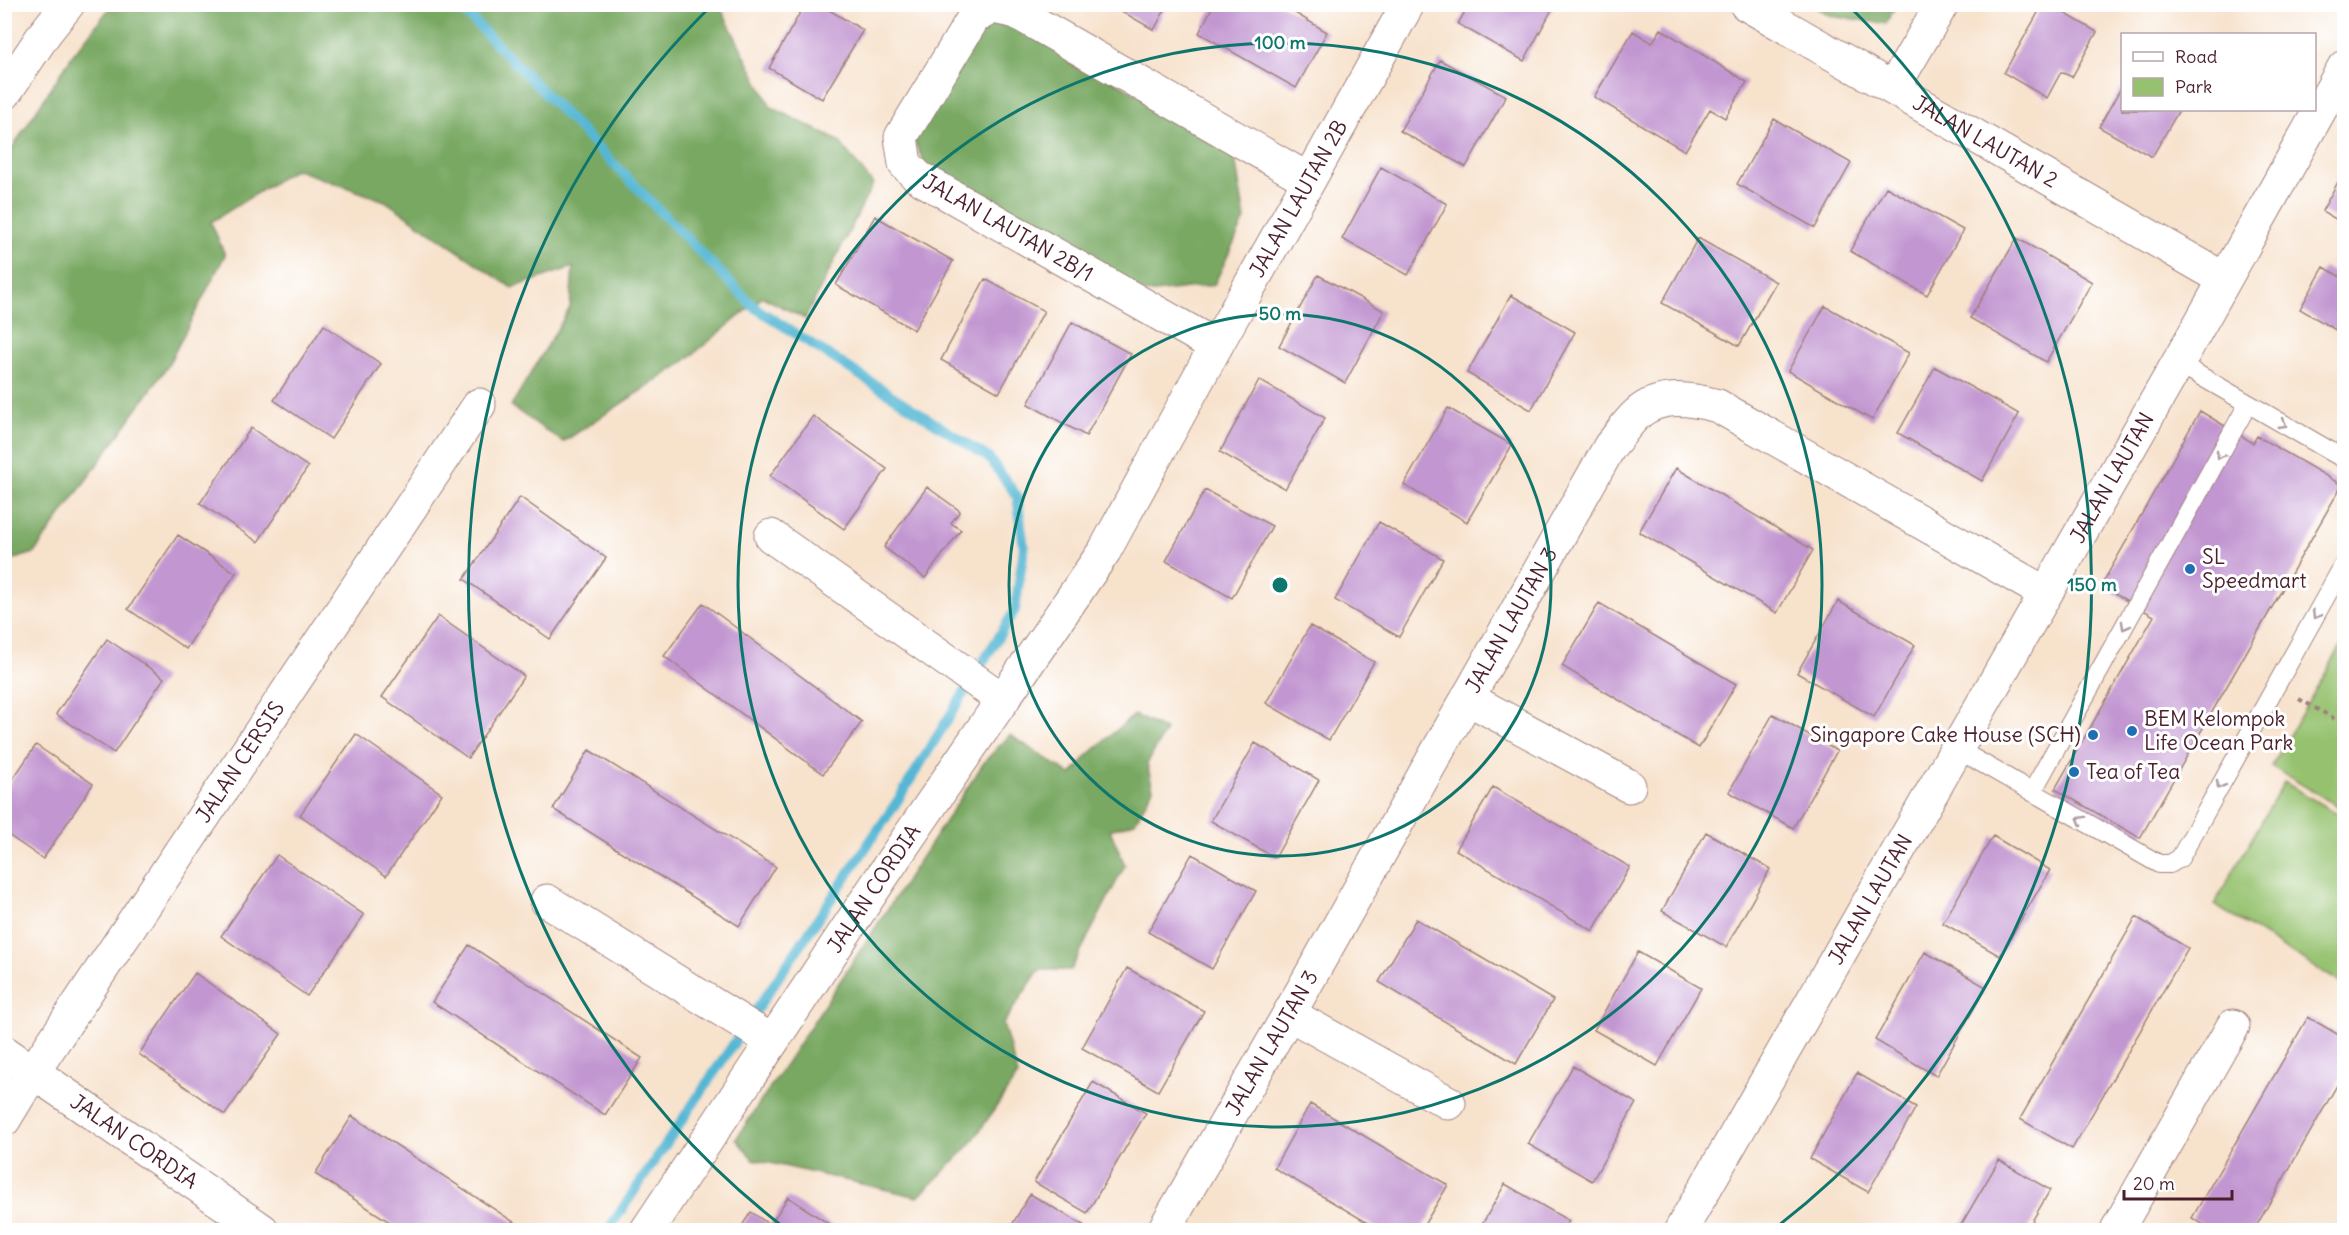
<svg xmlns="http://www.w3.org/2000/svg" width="2349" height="1235" font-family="Delius,sans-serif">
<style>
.green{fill:#96c26f;stroke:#70704d;stroke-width:1.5}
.forest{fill:#78a862;stroke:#616446;stroke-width:1.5}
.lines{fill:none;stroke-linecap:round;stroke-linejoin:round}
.stream{stroke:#55b7d4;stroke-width:10}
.building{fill:#c297d1}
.lane-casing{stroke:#a0807c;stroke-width:20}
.street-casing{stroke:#a0807c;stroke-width:35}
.path{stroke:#a0807c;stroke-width:4;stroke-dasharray:4.5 4.5;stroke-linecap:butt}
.lane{stroke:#fff;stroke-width:18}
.street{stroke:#fff;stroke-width:33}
.oneway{stroke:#ae9aa0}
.ring{fill:none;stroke:#0f766e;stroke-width:3}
.poi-dot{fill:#1f6fb2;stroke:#fff;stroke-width:2}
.labels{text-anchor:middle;stroke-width:6;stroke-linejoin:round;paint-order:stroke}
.street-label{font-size:21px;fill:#4a1f2b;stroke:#fff}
.poi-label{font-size:21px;fill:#4a1f2b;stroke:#fff;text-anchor:start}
.centre{fill:#0f766e;stroke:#fff;stroke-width:3}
.ring-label{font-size:18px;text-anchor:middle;font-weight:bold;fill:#0f766e;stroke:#fff;stroke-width:6;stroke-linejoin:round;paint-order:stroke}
</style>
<rect width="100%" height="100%" fill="#fff"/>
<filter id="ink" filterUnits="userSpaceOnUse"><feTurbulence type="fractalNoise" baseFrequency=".0167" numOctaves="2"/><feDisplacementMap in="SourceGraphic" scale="12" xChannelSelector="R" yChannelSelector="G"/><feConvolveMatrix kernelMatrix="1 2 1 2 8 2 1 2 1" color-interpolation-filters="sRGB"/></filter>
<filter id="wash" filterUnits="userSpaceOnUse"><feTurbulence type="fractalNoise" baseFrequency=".008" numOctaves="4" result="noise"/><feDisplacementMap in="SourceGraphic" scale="24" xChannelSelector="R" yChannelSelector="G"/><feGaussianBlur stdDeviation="1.35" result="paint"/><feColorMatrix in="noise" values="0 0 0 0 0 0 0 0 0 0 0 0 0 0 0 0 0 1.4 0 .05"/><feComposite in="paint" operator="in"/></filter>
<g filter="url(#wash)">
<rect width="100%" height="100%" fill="#f7e2cc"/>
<path class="green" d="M 2344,641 L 2344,810 L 2271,766 Z
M 2284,782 L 2344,818 L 2344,985 L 2214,905 Z"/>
<path class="forest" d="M 112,5 L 719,5 L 771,107 L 839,141 L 873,184 L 805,319 L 763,297 L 680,365 L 563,442 L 511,406 L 570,308 L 573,267 L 512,288 L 385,201 L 295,169 L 211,222 L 225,255 L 167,367 L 34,553 L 5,562 L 5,159 L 72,56 Z
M 1811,5 L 1896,5 L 1886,24 L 1831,16 Z
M 1016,24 L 1161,108 L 1235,158 L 1245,219 L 1214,285 L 1145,293 L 930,175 L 914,141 L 979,26 Z
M 1134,715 L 1166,730 L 1147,764 L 1153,789 L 1135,822 L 1110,830 L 1125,865 L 1071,970 L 1039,970 L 1003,1024 L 1018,1075 L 970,1145 L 918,1197 L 753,1159 L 736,1139 L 985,761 L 1010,735 L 1071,775 L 1087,756 Z"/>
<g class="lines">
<path class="stream" d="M 457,4 L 754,307 L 989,458 L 1017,496 L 1024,548 L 1015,610 L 898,800 L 608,1230"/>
</g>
<g id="blocks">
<path class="building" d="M 805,4 L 819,4 L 863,30 L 822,99 L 769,68 Z
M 1109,4 L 1168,4 L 1154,30 Z
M 1214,4 L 1280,4 L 1327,32 L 1296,88 L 1199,33 Z
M 1469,4 L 1555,4 L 1524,61 L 1458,24 Z
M 2043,4 L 2049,4 L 2097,32 L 2072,77 L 2061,72 L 2047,98 L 2004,73 Z
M 1661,29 L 1747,82 L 1725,118 L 1710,109 L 1685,151 L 1594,97 L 1633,31 L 1652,43 Z
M 1440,60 L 1506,96 L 1466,167 L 1400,131 Z
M 2122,86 L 2122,110 L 2179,110 L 2152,157 L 2099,127 Z
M 1774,119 L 1851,163 L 1815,228 L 1737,184 Z
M 1381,167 L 1447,204 L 1408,275 L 1342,239 Z
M 2344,171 L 2344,224 L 2322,211 Z
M 1886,187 L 1963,230 L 1927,295 L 1850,251 Z
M 875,216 L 953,261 L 914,330 L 836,285 Z
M 1698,238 L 1776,282 L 1739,346 L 1662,303 Z
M 2017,238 L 2092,282 L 2046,362 L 1970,318 Z
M 2324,267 L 2344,279 L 2344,335 L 2300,309 Z
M 1318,275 L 1384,311 L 1345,383 L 1279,346 Z
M 985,279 L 1044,311 L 999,393 L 941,360 Z
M 1511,295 L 1575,332 L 1531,410 L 1467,373 Z
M 1825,306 L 1909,353 L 1872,420 L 1788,371 Z
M 1072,322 L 1131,354 L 1086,436 L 1028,404 Z
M 324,325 L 381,364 L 331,439 L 274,400 Z
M 1935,367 L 2019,414 L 1982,481 L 1898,433 Z
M 1259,380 L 1325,418 L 1285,489 L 1220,452 Z
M 1448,408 L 1512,445 L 1467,522 L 1404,485 Z
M 2200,411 L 2253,443 L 2257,436 L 2342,485 L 2140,838 L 2055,789 L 2154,616 L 2101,586 Z
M 813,416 L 887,469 L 844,529 L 770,476 Z
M 251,428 L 308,467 L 258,542 L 200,503 Z
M 1676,468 L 1813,550 L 1777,613 L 1639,532 Z
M 927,487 L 960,511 L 951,523 L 961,530 L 925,578 L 884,547 Z
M 1205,490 L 1272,526 L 1232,598 L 1166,561 Z
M 520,497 L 606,558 L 550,639 L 464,579 Z
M 1379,522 L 1443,559 L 1399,637 L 1335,600 Z
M 178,535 L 236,573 L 186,649 L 128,609 Z
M 1838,601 L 1915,645 L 1874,717 L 1797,673 Z
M 703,603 L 862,722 L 823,774 L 664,656 Z
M 1599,603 L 1736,684 L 1699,748 L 1562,666 Z
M 438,616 L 524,676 L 468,758 L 382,697 Z
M 1310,626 L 1374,662 L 1329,740 L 1266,703 Z
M 107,639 L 164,678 L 114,753 L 56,714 Z
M 1773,714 L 1837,751 L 1793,828 L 1729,792 Z
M 356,734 L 442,794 L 386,876 L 300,815 Z
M 1255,743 L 1319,780 L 1275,858 L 1211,821 Z
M 36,745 L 93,784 L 43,859 L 4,832 L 4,792 Z
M 589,750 L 776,867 L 739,926 L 553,809 Z
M 1493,787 L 1630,867 L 1593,931 L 1456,850 Z
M 1706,832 L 1770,869 L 1726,947 L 1662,911 Z
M 1993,836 L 2050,870 L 2000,956 L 1943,923 Z
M 1192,854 L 1256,891 L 1212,969 L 1148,932 Z
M 277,855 L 364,915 L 307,996 L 221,936 Z
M 2136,917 L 2188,948 L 2072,1149 L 2020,1119 Z
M 1416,919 L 1553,1000 L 1516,1064 L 1379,982 Z
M 469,945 L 642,1058 L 605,1115 L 432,1002 Z
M 1638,952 L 1701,988 L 1657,1066 L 1594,1030 Z
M 1925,952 L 1986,987 L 1936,1076 L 1875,1040 Z
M 1127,968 L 1204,1011 L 1158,1091 L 1082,1048 Z
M 195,973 L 281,1034 L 225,1115 L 139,1054 Z
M 2308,1017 L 2344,1038 L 2344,1073 L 2254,1230 L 2213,1230 L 2192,1218 Z
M 1573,1066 L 1636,1103 L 1592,1181 L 1528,1144 Z
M 1857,1073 L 1916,1107 L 1868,1192 L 1810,1159 Z
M 1093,1082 L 1146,1113 L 1087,1213 L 1034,1182 Z
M 1310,1104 L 1448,1185 L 1421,1230 L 1380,1230 L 1274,1168 Z
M 352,1116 L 526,1230 L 402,1230 L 315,1174 Z
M 1999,1160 L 2050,1190 L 2027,1230 L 1958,1230 Z
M 1505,1184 L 1569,1221 L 1563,1230 L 1479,1230 Z
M 1030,1194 L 1083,1225 L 1080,1230 L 1009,1230 Z
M 788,1197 L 838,1230 L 739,1230 L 751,1212 L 770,1225 Z"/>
</g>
</g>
<g filter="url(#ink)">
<use href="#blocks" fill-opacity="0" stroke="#a0807c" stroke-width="1.5"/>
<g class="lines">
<defs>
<path id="lane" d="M 2178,363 L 2344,459
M 1957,749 L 2159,864 L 2170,864 L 2180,858 L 2344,564
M 2032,792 L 2248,404"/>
<g id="street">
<path id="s1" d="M 1746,4 L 2224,279"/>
<path d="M 1893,88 L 1942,4"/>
<path d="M 4,94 L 45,33 L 68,4"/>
<path d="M 1216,346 L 918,177 L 905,164 L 901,137 L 974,17 L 993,7 L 1016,12 L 1309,180"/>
<path d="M 771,536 L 1003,700"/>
<path d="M 1467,698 L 1629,786"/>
<path d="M 547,901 L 772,1041"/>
<path d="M 1289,1014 L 1449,1103"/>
<path id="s2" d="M 4,1052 L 262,1230"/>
<path id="s3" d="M 4,1120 L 33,1072 L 479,405"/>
<path id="s4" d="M 647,1230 L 893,860 L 1105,550 L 1216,346 L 1408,4"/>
<path id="s5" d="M 1164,1230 L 1289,1014 L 1610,446 C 1619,436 1627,423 1637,414 C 1660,393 1692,399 1718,406 L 2045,593"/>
<path id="s6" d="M 1681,1230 L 2178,363 L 2344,67"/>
<path d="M 2117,1230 L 2233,1026"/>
</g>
</defs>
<use href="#lane" class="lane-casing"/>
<use href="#street" class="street-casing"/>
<path class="path" d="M 2299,699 L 2344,724"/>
<use href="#lane" class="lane"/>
<use href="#street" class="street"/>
</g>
<defs><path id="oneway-chevron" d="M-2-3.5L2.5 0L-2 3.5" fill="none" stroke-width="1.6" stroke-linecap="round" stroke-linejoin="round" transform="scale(1.5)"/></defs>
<g class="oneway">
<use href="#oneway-chevron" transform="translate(2283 424) rotate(30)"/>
<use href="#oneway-chevron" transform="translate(2220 455) rotate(119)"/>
<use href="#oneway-chevron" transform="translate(2316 615) rotate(120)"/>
<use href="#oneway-chevron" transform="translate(2125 626) rotate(119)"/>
<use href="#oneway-chevron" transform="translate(2220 785) rotate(119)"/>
<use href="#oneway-chevron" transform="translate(2081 820) rotate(-151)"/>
</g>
</g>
<g class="ring">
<circle cx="1280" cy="585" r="271"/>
<circle cx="1280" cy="585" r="542"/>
<path d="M786 1229A812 812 0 0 1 711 6M1849 6A812 812 0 0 1 1774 1229"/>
</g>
<g class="poi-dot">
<circle cx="2190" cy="569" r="6"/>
<circle cx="2132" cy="731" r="6"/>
<circle cx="2093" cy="735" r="6"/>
<circle cx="2074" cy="772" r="6"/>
</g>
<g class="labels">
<g class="street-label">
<text dy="7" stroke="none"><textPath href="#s1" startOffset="276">JALAN LAUTAN 2</textPath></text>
<text dy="7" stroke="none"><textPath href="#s4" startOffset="1221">JALAN LAUTAN 2B</textPath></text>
<text transform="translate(1008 228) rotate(30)" y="7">JALAN LAUTAN 2B/1</text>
<text dy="7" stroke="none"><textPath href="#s6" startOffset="867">JALAN LAUTAN</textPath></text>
<text dy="7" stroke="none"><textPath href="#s5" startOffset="702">JALAN LAUTAN 3</textPath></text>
<text dy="7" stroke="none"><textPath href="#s3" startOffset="429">JALAN CERSIS</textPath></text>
<text dy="7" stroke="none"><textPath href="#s4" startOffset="410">JALAN CORDIA</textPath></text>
<text dy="7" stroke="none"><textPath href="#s6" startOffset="381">JALAN LAUTAN</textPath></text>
<text dy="7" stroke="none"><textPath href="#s5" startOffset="216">JALAN LAUTAN 3</textPath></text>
<text dy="7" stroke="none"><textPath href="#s2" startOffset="158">JALAN CORDIA</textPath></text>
</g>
<g class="poi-label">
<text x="2202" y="564">SL<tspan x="2202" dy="24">Speedmart</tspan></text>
<text x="2144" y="726">BEM Kelompok<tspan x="2144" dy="24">Life Ocean Park</tspan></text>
<text x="2081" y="742" text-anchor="end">Singapore Cake House (SCH)</text>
<text x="2086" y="779">Tea of Tea</text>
</g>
</g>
<circle cx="1280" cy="585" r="9" class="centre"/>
<g class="ring-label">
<text x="1280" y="49">100 m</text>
<text x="1280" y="320">50 m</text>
<text x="2092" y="591">150 m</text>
</g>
<rect width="2349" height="1235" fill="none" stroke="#fff" stroke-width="24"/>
<rect x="2121" y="33" width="195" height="78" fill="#ffffff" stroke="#b7a5aa" stroke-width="1.5"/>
<rect x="2133" y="52" width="30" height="9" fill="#ffffff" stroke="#b7a5aa" stroke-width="1.5"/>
<text x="2175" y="63" font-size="18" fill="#4a1f2b">Road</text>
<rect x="2133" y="78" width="30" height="18" fill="#96c26f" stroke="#b7a5aa" stroke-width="1.5"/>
<text x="2175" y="93" font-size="18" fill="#4a1f2b">Park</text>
<path d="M2124 1190v9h108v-9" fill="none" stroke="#4a1f2b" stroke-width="3"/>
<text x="2133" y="1190" font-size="18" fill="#4a1f2b" stroke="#ffffff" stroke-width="4.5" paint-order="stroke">20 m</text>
</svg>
